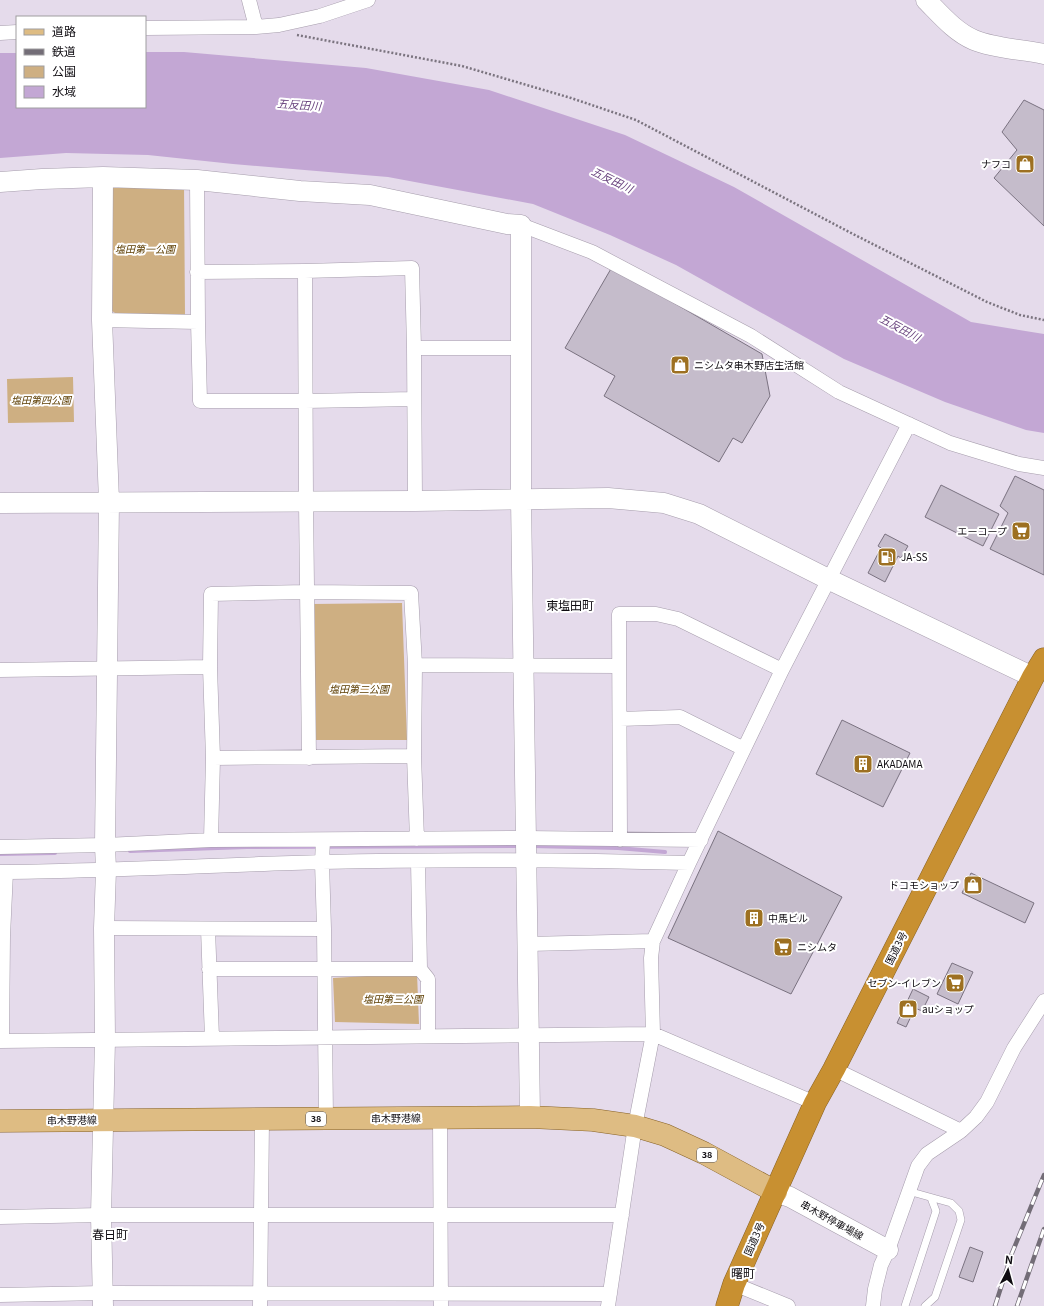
<svg xmlns="http://www.w3.org/2000/svg" width="1044" height="1306" font-family="Georgia,'Noto Sans JP',serif">
<style>
.green{fill:#ceaf82}
.water{fill:#c3a7d4}
.lines{fill:none;stroke-linecap:round;stroke-linejoin:round}
.stream{stroke:#c3a7d4;stroke-width:4}
.building{fill:#c5bccb;stroke:#7a7280}
.lane-casing{stroke:#a69dac;stroke-width:8}
.street-casing{stroke:#a69dac;stroke-width:15}
.secondary-casing{stroke:#a69dac;stroke-width:21}
.primary-casing{stroke:#876226;stroke-width:23}
.highway-casing{stroke:#876226;stroke-width:23}
.path{stroke:#7b747f;stroke-width:2.5;stroke-dasharray:2 2;stroke-linecap:butt}
.lane{stroke:#fff;stroke-width:7}
.street{stroke:#fff;stroke-width:14}
.secondary{stroke:#fff;stroke-width:20}
.primary{stroke:#debc83;stroke-width:22}
.highway{stroke:#c89031;stroke-width:22}
.rail-casing{stroke:#736d77;stroke-width:4.5}
.rail{stroke:#fff;stroke-width:3;stroke-dasharray:9;stroke-linecap:butt}
.labels{text-anchor:middle;stroke-width:4;stroke-linejoin:round;paint-order:stroke}
.shield{fill:#fff;stroke:#575558;stroke-width:1}
.shield-label{font-size:9px;font-weight:bold;fill:#0f0c11}
.poi-label{font-size:10px;fill:#0f0c11;stroke:#fff;text-anchor:start}
.park-label{font-size:10px;font-style:italic;fill:#5c3d00;stroke:#fff}
.street-label{font-size:10px;fill:#0f0c11;stroke:#fff}
.water-label{font-size:11px;font-style:italic;fill:#69447e;stroke:#fff}
.quarter-label{font-size:12px;fill:#0f0c11;stroke:#fff}
</style>
<rect width="100%" height="100%" fill="#e5dbeb"/>
<path class="green" d="M 107,181 L 184,183 L 185,316 L 118,315 L 106,307 Z
M 73,377 L 74,422 L 8,423 L 7,379 Z
M 402,603 L 407,740 L 313,740 L 312,604 Z
M 417,973 L 419,1024 L 335,1022 L 333,978 Z"/>
<path class="water" d="M 145,52 L 184,52 L 366,68 L 489,90 L 625,135 L 734,187 L 971,322 L 1044,334 L 1044,433 L 1026,430 L 945,402 L 844,359 L 676,265 L 610,235 L 533,204 L 388,177 L 233,164 L 148,155 L 66,153 L 0,158 L 0,53 L 17,53 L 17,107 L 145,107 Z"/>
<g class="lines">
<path class="stream" d="M 532,846 L 618,848 L 665,852
M 130,851 L 247,847 L 521,846
M 0,854 L 55,853"/>
</g>
<path class="building" d="M 1024,100 L 1044,110 L 1044,226 L 994,178 L 1017,150 L 1002,132 Z
M 612,267 L 762,354 L 770,396 L 742,443 L 733,438 L 719,462 L 604,396 L 615,376 L 565,348 Z
M 1015,476 L 1044,490 L 1044,575 L 990,549 L 1008,513 L 1000,506 Z
M 941,485 L 999,514 L 983,546 L 925,517 Z
M 885,534 L 908,546 L 901,558 L 898,556 L 885,582 L 868,573 L 881,548 L 878,546 Z
M 842,720 L 910,753 L 883,807 L 816,774 Z
M 718,831 L 842,897 L 791,994 L 668,938 Z
M 971,873 L 1034,903 L 1025,923 L 962,893 Z
M 952,963 L 973,972 L 958,1004 L 937,994 Z
M 913,989 L 929,997 L 922,1011 L 915,1008 L 906,1027 L 897,1023 Z
M 970,1247 L 983,1252 L 973,1282 L 959,1277 Z"/>
<g class="lines">
<defs>
<path id="lane" d="M 908,1191 L 951,1203 L 959,1211 L 961,1220 L 935,1297 L 925,1306
M 905,1306 L 936,1211 L 931,1198"/>
<path id="street" d="M 249,0 L 256,27
M 145,28 L 256,27 L 279,25 L 320,16 L 368,0
M 0,33 L 17,32
M 197,180 L 198,322 L 200,401 L 306,401 L 414,399
M 521,225 L 592,252 L 751,336 L 839,392 L 950,443 L 1019,464 L 1044,468
M 305,271 L 306,502 L 309,758
M 197,272 L 305,271 L 412,268 L 414,348 L 415,501
M 102,320 L 198,322
M 414,348 L 521,348
M 415,665 L 619,666
M 0,670 L 210,667
M 620,719 L 680,717 L 744,749
M 213,758 L 414,756
M 211,840 L 213,758 L 210,667 L 211,594 L 307,592 L 411,593 L 415,665 L 414,756 L 417,839
M 323,840 L 322,862 L 324,929 L 326,1119
M 620,840 L 619,614 L 656,614 L 678,619 L 782,670
M 0,847 L 105,845 L 211,840 L 526,838 L 701,840
M 418,861 L 420,969 L 428,979 L 428,1036
M 0,872 C 107,871 215,865 322,862 C 444,859 567,860 689,863
M 104,928 L 324,929
M 208,929 L 212,1038
M 528,944 L 653,941
M 209,969 L 420,969
M 2,1040 L 3,936 L 6,872
M 0,1041 L 653,1034 L 815,1103
M 834,1069 L 961,1131
M 440,1118 L 441,1306
M 0,1217 L 101,1215 L 622,1215
M 734,1284 L 788,1306
M 0,1295 L 103,1293 L 610,1294
M 260,1306 L 262,1120
M 608,1306 L 635,1126 L 653,1034 L 651,958 L 653,941 L 689,863 L 782,670 L 909,424
M 873,1306 L 875,1289 L 881,1265 L 888,1250 L 918,1166 L 927,1154 L 961,1131 L 976,1117 L 987,1102 L 1014,1048 L 1044,1001"/>
<path id="secondary" d="M 926,0 C 940,14 955,32 974,40 C 996,49 1021,49 1044,54
M 0,182 L 42,179 L 103,177 L 197,180 L 300,191 L 370,195 L 507,224 L 521,225 L 521,499 L 530,1117
M 0,503 L 415,501 L 608,498 L 664,503 L 699,514 L 830,580 L 1033,677
M 776,1192 L 790,1197 L 888,1250
M 103,1306 L 101,1215 L 105,1040 L 104,928 L 106,870 L 105,845 L 109,501 L 102,320 L 103,177"/>
<path id="primary" d="M 0,1121 L 530,1117 L 593,1120 L 635,1126 L 665,1135 L 704,1153 L 776,1192"/>
<path id="highway" d="M 727,1306 L 734,1284 L 815,1103 L 834,1069 L 1033,677 L 1044,659"/>
</defs>
<use href="#lane" class="lane-casing"/>
<use href="#street" class="street-casing"/>
<use href="#secondary" class="secondary-casing"/>
<use href="#primary" class="primary-casing"/>
<use href="#highway" class="highway-casing"/>
<path class="path" d="M 297,35 L 462,66 L 571,98 L 636,120 L 853,234 L 987,302 L 1020,315 L 1044,320"/>
<use href="#lane" class="lane"/>
<use href="#street" class="street"/>
<use href="#secondary" class="secondary"/>
<use href="#primary" class="primary"/>
<use href="#highway" class="highway"/>
<defs>
<path id="rail" d="M 995,1306 L 1012,1253 L 1044,1175
M 1017,1306 L 1044,1229"/>
</defs>
<use href="#rail" class="rail-casing"/>
<use href="#rail" class="rail"/>
</g>
<defs>
<symbol id="shop-square" viewBox="-11 -11 22 22"><rect x="-9" y="-9" width="18" height="18" rx="4" fill="#9d7021" stroke="#fff"/><path d="M-5-2.5h2.3a2.7 3.5 0 0 1 5.4 0H5L5.5 6h-11ZM-1.5-2.5h3a1.5 2.3 0 0 0-3 0Z" fill="#fff"/></symbol>
<symbol id="supermarket-square" viewBox="-11 -11 22 22"><rect x="-9" y="-9" width="18" height="18" rx="4" fill="#9d7021" stroke="#fff"/><path d="M-6-5.5h2.5l.6 2H6L4.5 2H-2.5L-4.4-4H-6ZM-1.5 3.2a1.3 1.3 0 1 0 .1 0ZM3 3.2a1.3 1.3 0 1 0 .1 0Z" fill="#fff"/></symbol>
<symbol id="fuel-square" viewBox="-11 -11 22 22"><rect x="-9" y="-9" width="18" height="18" rx="4" fill="#9d7021" stroke="#fff"/><path d="M-5.5-6h7V0h2V4h1.3V-2.5L3-4.5l.8-.8L6-3V5H2.5V1h-1V6h-7ZM-4.2-4.7v3.2H.2V-4.7Z" fill="#fff"/></symbol>
<symbol id="building-square" viewBox="-11 -11 22 22"><rect x="-9" y="-9" width="18" height="18" rx="4" fill="#9d7021" stroke="#fff"/><path d="M-4-6H4V6H1V3H-1V6H-4ZM-2.5-4.3h1.7v1.8h-1.7ZM.8-4.3h1.7v1.8H.8ZM-2.5-1h1.7V.8h-1.7ZM.8-1h1.7V.8H.8Z" fill="#fff"/></symbol>
</defs>
<g fill-rule="evenodd">
<use href="#shop-square" x="1014" y="153" width="22" height="22"/>
<use href="#shop-square" x="669" y="354" width="22" height="22"/>
<use href="#supermarket-square" x="1010" y="520" width="22" height="22"/>
<use href="#fuel-square" x="876" y="546" width="22" height="22"/>
<use href="#building-square" x="852" y="753" width="22" height="22"/>
<use href="#shop-square" x="962" y="874" width="22" height="22"/>
<use href="#building-square" x="743" y="907" width="22" height="22"/>
<use href="#supermarket-square" x="772" y="936" width="22" height="22"/>
<use href="#supermarket-square" x="944" y="972" width="22" height="22"/>
<use href="#shop-square" x="897" y="998" width="22" height="22"/>
</g>
<g class="labels">
<g class="shield">
<rect x="306" y="1112" width="20" height="14" rx="3"/>
<rect x="697" y="1148" width="20" height="14" rx="3"/>
</g>
<g class="shield-label">
<text x="316" y="1122">38</text>
<text x="707" y="1158">38</text>
</g>
<g class="poi-label">
<text x="1011" y="168" text-anchor="end">ナフコ</text>
<text x="694" y="369">ニシムタ串木野店生活館</text>
<text x="1007" y="535" text-anchor="end">エーコープ</text>
<text x="901" y="561">JA-SS</text>
<text x="877" y="768">AKADAMA</text>
<text x="959" y="889" text-anchor="end">ドコモショップ</text>
<text x="768" y="922">中馬ビル</text>
<text x="797" y="951">ニシムタ</text>
<text x="941" y="987" text-anchor="end">セブン-イレブン</text>
<text x="922" y="1013">auショップ</text>
</g>
<g class="park-label">
<text x="145" y="253">塩田第一公園</text>
<text x="41" y="404">塩田第四公園</text>
<text x="359" y="693">塩田第二公園</text>
<text x="393" y="1003">塩田第三公園</text>
</g>
<g class="street-label">
<text transform="translate(896 948) rotate(-63)" y="4">国道3号</text>
<text transform="translate(396 1118) rotate(-1)" y="4">串木野港線</text>
<text transform="translate(72 1120) rotate(-1)" y="4">串木野港線</text>
<text transform="translate(832 1220) rotate(29)" y="4">串木野停車場線</text>
<text transform="translate(754 1239) rotate(-66)" y="4">国道3号</text>
</g>
<g class="water-label">
<text transform="translate(299 105) rotate(4)" y="4">五反田川</text>
<text transform="translate(612 180) rotate(26)" y="4">五反田川</text>
<text transform="translate(900 328) rotate(28)" y="4">五反田川</text>
</g>
<g class="quarter-label">
<text x="570" y="610">東塩田町</text>
<text x="110" y="1239">春日町</text>
<text x="743" y="1278">曙町</text>
</g>
</g>
<rect x="16" y="16" width="130" height="92" fill="#ffffff" stroke="#9f9ea0"/>
<rect x="24" y="29" width="20" height="6" fill="#debc83" stroke="#9f9ea0"/>
<text x="52" y="36" font-size="12" fill="#0f0c11">道路</text>
<rect x="24" y="49" width="20" height="6" fill="#736d77" stroke="#9f9ea0"/>
<text x="52" y="56" font-size="12" fill="#0f0c11">鉄道</text>
<rect x="24" y="66" width="20" height="12" fill="#ceaf82" stroke="#9f9ea0"/>
<text x="52" y="76" font-size="12" fill="#0f0c11">公園</text>
<rect x="24" y="86" width="20" height="12" fill="#c3a7d4" stroke="#9f9ea0"/>
<text x="52" y="96" font-size="12" fill="#0f0c11">水域</text>
<g transform="translate(1008 1270) rotate(6)" stroke="#ffffff" stroke-width="3" paint-order="stroke">
<path d="M0-3L7 15L0 10L-7 15Z" fill="#0f0c11"/>
<text y="-6" font-size="11" font-weight="bold" text-anchor="middle" fill="#0f0c11">N</text>
</g>
</svg>
